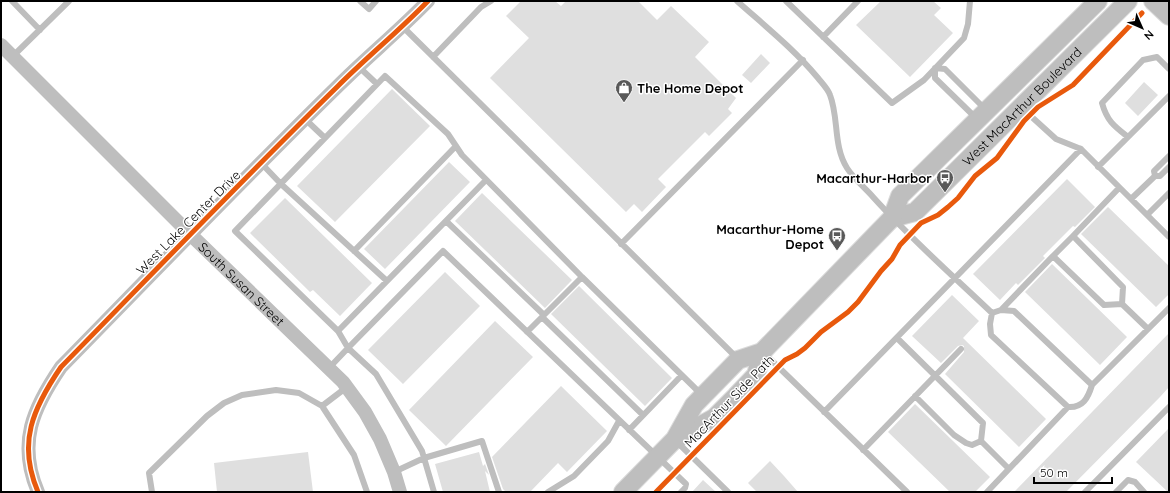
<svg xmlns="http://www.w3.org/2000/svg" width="1170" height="493" font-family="Quicksand,sans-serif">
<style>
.building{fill:#dfdfdf}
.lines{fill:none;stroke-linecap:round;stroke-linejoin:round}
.primary-casing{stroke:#dbdbdb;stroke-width:20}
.service{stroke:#bebebe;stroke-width:6}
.tertiary{stroke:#bebebe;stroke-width:14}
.primary{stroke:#bebebe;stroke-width:18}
.cycleway-casing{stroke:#fff;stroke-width:8}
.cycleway{stroke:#e8590c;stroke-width:5}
.labels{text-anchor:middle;stroke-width:3;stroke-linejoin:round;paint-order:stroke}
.poi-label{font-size:13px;font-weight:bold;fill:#000;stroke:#fff;text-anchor:end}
.street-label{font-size:13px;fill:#000;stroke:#fff}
</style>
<rect width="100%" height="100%" fill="#fff"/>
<path class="building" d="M 521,1 L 555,1 L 561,6 L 566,1 L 638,1 L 657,20 L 671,6 L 709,42 L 695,57 L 736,98 L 728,109 L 732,113 L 709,136 L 705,132 L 658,179 L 666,187 L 642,212 L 634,204 L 626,212 L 490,78 L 529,38 L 506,16 Z
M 881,1 L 933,1 L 941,8 L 934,15 L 953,33 L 910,77 L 856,25 Z
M 761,54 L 770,63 L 751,83 L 742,75 Z
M 1144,82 L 1158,95 L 1138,116 L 1125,103 Z
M 392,89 L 430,126 L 335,222 L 297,186 Z
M 449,162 L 470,182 L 385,269 L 364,249 Z
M 1067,179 L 1095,207 L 1075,227 L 1073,226 L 1043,256 L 1045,258 L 1018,285 L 1016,283 L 1000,300 L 973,274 Z
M 482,193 L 572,280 L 545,308 L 455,221 Z
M 285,198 L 372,283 L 340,316 L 313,290 L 310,292 L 250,233 Z
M 1108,207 L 1169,266 L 1169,294 L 1156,307 L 1081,234 Z
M 1052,264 L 1127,337 L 1100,365 L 1025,292 Z
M 445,272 L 480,306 L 403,384 L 368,350 Z
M 579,286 L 672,378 L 645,406 L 551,314 Z
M 952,295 L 979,321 L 963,338 L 1046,419 L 1019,447 L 945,374 L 964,352 L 964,346 L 962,345 L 958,346 L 941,363 L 912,336 Z
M 495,321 L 533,357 L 446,446 L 409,410 Z
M 1169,333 L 1169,387 L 1160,397 L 1066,492 L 1014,492 Z
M 561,386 L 607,431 L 567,472 L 558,463 L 530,492 L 506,492 L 503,489 L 492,457 Z
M 915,404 L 990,477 L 975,492 L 950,492 L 888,432 Z
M 1169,428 L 1169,492 L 1168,492 L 1136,462 Z
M 308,452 L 313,492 L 217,492 L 214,463 Z
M 479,452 L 483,466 L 485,464 L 489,475 L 485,471 L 490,492 L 443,492 L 435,464 Z
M 770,461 L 784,476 L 798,492 L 757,492 L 748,483 Z
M 703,480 L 716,492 L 692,492 Z"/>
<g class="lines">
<defs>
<g id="primary">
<path d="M 1153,1 L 1169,16"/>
<path id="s2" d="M 892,218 L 915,212 L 1128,1"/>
<path d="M 676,439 L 714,418 L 736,396 L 756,375 L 762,352"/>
<path d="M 623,492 L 675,439 L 694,405 L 738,360 L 762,352 L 892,218 L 900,196 L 1098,1"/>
</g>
</defs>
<use href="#primary" class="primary-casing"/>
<path class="service" d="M 12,1 L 40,30
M 360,1 L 369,9 L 376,1
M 737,1 C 765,26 794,49 818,78 C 822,83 828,89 830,95 C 839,118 833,146 847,168 C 854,179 864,187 873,197 C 910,238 952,275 992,313 L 990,324 L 991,335 L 1068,407 C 1083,408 1088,398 1092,385 L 1014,311 L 1001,310 L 992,313
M 786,1 L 892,103 L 924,80 L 964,38 L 968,24 L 970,1
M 403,27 L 737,358
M 823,37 L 858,1
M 13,56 L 69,1
M 433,57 L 481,7 L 491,1
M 359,67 L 377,84
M 935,68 L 935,78 L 977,119
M 935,68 L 945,69 L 985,109
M 1023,109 L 1056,139 L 1081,149 L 1169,237
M 305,119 L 325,138
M 1128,137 C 1114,126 1107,121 1102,103 L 1143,60 L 1157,57 L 1169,69
M 261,163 L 281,184 L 387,281
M 1098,167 L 1169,96
M 1155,176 L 1154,171 L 1169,156
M 486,180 L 338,331 L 235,231 L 385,76 L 448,134 L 462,155 L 582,277
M 1119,188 L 1073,236 L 1123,287 L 1122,304 L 1148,329
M 1131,199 L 1155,176 L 1160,176 L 1169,167
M 1147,215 L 1169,193
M 446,221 L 544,315
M 621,244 L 803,60
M 354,251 L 456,146
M 1053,256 L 1073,236
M 1001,310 L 1053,256 L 1104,305 L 1122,304
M 542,317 L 643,415
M 527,332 L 582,277 L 702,395
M 897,338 L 983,423 L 981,441 L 1009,469
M 765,354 L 907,492
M 329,368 L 348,348 L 338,331
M 1092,385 L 1169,308
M 347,387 L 322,406 L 354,455 L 367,492
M 915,396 L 954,435 L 966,443 L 972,445 L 981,441
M 824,412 L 1081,149
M 629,430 L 681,376
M 676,441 L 728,492
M 863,450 L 961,349
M 394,472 L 424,458 L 482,441 L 499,492
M 152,492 L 149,473 L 207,416 L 224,403 L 242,395 L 276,390 L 299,393 L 322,406
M 434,492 L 422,451 L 376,374 L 348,348 L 443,251 L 686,484 L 685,488 L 681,492
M 548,492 L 574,476 L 608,441 L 619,421
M 987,492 L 1068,407
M 1085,492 L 1169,407
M 1116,492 L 1128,480 L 1135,482 L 1144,492"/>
<g class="tertiary">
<path id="s1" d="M 1,45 L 190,234 L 343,382 L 365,412 L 380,439 L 394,472 L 400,492"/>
<path d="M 38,492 C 17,443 33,408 61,367 C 153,273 244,178 338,86 C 367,57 399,31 428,1"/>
</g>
<use href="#primary" class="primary"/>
<defs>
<path id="cycleway" d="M 38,492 C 17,443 33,408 61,367 C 153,273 244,178 338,86 C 367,57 399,31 428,1
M 656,492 L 785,360 L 797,354 L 805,348 L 821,332 L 848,312 L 858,302 L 881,271 L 892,259 L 900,245 L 921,223 L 938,215 L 948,207 L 958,198 L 975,176 L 997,158 L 1024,121 L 1038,107 L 1073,85 L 1142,13"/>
</defs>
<use href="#cycleway" class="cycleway-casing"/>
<use href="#cycleway" class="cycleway"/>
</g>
<defs>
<symbol id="shop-pin" viewBox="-11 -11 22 30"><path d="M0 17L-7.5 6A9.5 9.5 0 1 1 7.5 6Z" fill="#595959" stroke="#fff"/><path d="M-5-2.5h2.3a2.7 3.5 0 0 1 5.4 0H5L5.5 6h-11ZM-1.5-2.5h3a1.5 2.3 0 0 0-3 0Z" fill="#fff"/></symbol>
<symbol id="bus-pin" viewBox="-11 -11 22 30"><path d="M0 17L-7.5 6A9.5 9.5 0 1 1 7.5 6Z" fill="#595959" stroke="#fff"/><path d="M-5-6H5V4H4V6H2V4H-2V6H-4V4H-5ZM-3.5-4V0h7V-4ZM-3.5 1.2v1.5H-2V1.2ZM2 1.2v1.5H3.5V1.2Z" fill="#fff"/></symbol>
</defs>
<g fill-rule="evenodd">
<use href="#shop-pin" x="614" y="78" width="20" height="27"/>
<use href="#bus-pin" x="935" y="168" width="20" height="27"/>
<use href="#bus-pin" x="827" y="226" width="20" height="27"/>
</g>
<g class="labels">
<g class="poi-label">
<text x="637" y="93" text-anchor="start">The Home Depot</text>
<text x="932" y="183">Macarthur-Harbor</text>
<text x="824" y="234">Macarthur-Home<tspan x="824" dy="15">Depot</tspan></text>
</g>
<g class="street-label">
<text dy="5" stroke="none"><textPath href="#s2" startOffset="174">West MacArthur Boulevard</textPath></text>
<text transform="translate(188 222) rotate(-45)" y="5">West Lake Center Drive</text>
<text dy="5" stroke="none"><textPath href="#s1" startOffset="339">South Susan Street</textPath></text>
<text transform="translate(729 401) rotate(-46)" y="5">MacArthur Side Path</text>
</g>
</g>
<rect width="1170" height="493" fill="none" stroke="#000000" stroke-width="4"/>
<g transform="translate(1142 28) rotate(135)" stroke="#ffffff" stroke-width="3" paint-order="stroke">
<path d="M0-3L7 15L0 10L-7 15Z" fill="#000000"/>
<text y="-6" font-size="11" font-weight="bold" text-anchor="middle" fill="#000000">N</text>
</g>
<path d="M1034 477v6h78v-6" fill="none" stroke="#000000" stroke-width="2"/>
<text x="1040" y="477" font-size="12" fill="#000000" stroke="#ffffff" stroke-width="3" paint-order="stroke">50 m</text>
</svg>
